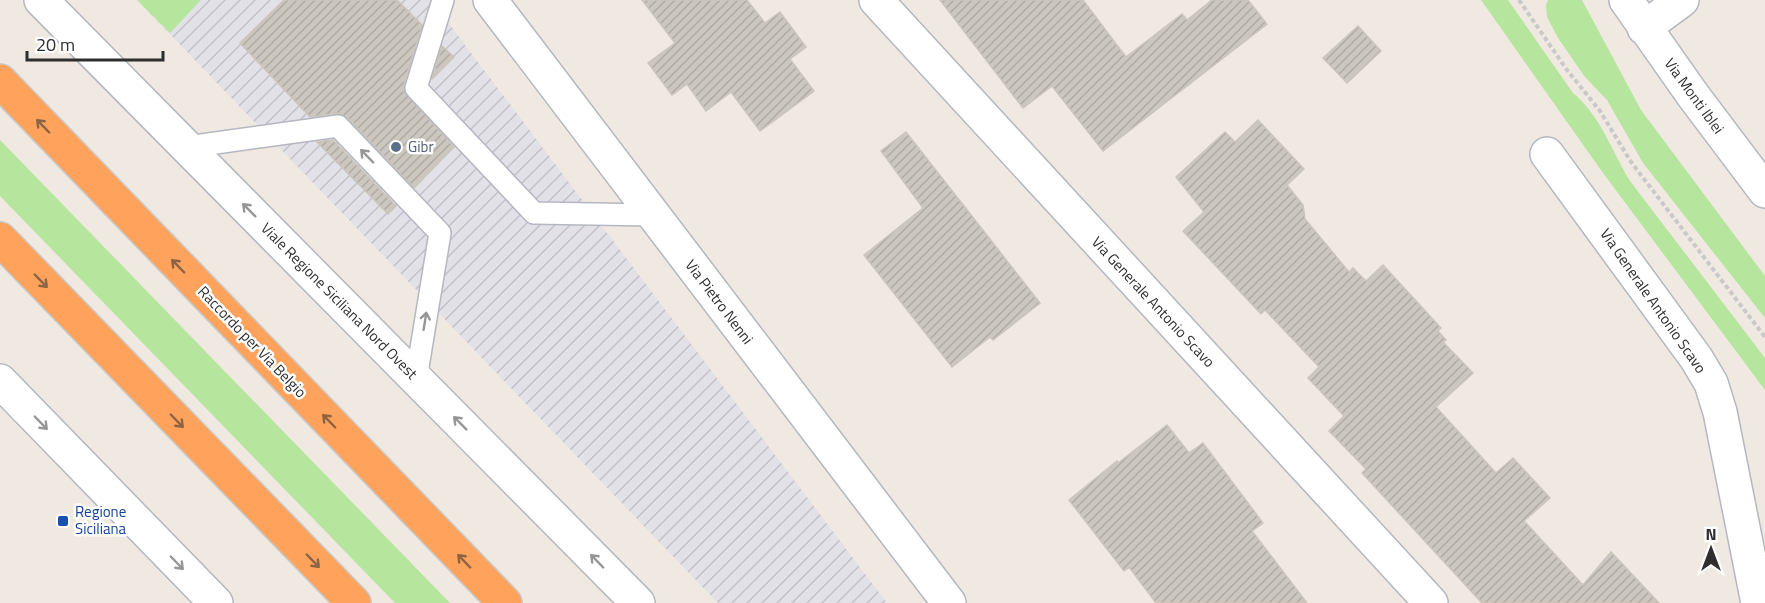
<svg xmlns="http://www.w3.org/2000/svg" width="1765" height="603" font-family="'Titillium Web',sans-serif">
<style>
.industrial{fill:url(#industrial-furrows)}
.grass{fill:#b6e59e}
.building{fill:url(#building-hatch);stroke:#cbc5ba;stroke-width:1.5}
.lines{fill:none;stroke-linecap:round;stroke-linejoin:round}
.service-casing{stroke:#b4b7c1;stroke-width:24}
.minor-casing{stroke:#b4b7c1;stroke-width:36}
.tertiary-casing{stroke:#b4b7c1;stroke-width:36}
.motorway-casing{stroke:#c9c9c9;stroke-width:36}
.path{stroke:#c9c9c9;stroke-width:4;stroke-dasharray:4.5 3;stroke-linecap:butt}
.service{stroke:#fff;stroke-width:21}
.minor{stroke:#fff;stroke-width:33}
.tertiary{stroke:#fff;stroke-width:33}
.motorway{stroke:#ffa35c;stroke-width:33}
.oneway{stroke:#8c6343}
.oneway2{stroke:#969696}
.service-dot{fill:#5c6f8a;stroke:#fff;stroke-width:2}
.transit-dot{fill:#1a4fb4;stroke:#fff;stroke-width:2}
.labels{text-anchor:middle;stroke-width:5;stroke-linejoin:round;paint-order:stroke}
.street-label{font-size:15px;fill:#2e2e2e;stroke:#fff}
.service-label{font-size:15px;fill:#4e5e75;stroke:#fff;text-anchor:start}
.transit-label{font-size:15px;fill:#164399;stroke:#fff;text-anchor:start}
</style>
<defs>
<pattern id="industrial-furrows" width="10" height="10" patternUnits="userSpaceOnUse" patternTransform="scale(1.5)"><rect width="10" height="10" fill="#e3e1e8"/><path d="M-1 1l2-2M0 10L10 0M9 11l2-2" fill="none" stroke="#c3c1c7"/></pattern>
<pattern id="building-hatch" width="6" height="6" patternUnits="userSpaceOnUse" patternTransform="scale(1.5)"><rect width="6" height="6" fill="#cbc7bf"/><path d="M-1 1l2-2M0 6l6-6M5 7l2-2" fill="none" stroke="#afaba4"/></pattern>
</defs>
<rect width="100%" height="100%" fill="#efe9e1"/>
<path class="industrial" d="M 137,0 L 431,0 L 887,603 L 718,603 Z"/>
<path class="grass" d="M 137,0 L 201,0 L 170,33 Z
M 1481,0 L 1508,0 L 1573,93 C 1601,116 1612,152 1630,181 L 1765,358 L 1765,390 L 1603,173 Z
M 1548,0 L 1582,0 L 1641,110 L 1765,276 L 1765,318 L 1643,163 L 1607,100 L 1585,77 L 1558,38 L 1547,17 L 1546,5 Z
M 0,140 L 450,603 L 395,603 L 0,196 Z"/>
<path class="building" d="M 284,0 L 397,0 L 422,25 L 404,84 L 404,91 L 454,147 L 414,188 L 347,117 L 337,113 L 310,117 L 240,43 Z
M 642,0 L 747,0 L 765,23 L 780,12 L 806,47 L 790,59 L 814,91 L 760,131 L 731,92 L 706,111 L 687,84 L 672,95 L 648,63 L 675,43 Z
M 940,0 L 1083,0 L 1126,57 L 1182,14 L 1187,20 L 1212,0 L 1248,0 L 1267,24 L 1103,151 L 1052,86 L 1023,108 Z
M 1358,26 L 1381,51 L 1347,83 L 1323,58 Z
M 442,46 L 454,57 L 432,79 Z
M 1258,120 L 1304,169 L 1287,185 L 1303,205 L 1305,219 L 1349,272 L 1353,268 L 1366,281 L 1383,265 L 1441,328 L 1438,331 L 1446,340 L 1443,342 L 1473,373 L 1436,407 L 1496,473 L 1513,458 L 1550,498 L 1524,521 L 1583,585 L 1611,552 L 1659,603 L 1482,603 L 1362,473 L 1366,469 L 1329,431 L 1344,416 L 1308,378 L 1319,367 L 1265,310 L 1261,314 L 1183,231 L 1204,212 L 1176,177 L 1225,132 L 1235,142 Z
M 906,132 L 1040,303 L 993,340 L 990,337 L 952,367 L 864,255 L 923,208 L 881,151 Z
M 333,140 L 396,206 L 388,214 L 317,142 Z
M 1167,425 L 1189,453 L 1203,443 L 1263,523 L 1252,531 L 1307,603 L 1156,603 L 1129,567 L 1124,571 L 1069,500 L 1117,461 L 1118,463 Z"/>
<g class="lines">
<defs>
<path id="service" d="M 443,0 L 416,88 L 534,213 L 653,215
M 187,147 L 338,126 L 440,233 L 416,379"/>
<path id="minor" d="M 876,0 L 1431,603
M 1626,0 L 1692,94 L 1765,191
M 1644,28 L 1682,0
M 1547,154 L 1696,358 L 1711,383 L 1720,412 L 1758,603"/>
<path id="tertiary" d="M 41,0 L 638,603
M 490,0 L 949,603
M 0,381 L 216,603"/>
<path id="motorway" d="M 0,81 L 505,603
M 0,239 L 354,603"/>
</defs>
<use href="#service" class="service-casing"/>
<use href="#minor" class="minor-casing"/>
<use href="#tertiary" class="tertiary-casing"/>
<use href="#motorway" class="motorway-casing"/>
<path class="path" d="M 1519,0 L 1567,70 L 1600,111 L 1631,162 L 1765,337"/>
<use href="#service" class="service"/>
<use href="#minor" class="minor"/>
<use href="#tertiary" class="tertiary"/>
<use href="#motorway" class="motorway"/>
</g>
<defs><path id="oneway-shaft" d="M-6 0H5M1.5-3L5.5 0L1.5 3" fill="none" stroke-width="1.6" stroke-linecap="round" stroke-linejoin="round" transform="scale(1.5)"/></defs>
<g class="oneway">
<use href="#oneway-shaft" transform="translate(43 126) rotate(-134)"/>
<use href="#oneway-shaft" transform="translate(178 266) rotate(-134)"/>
<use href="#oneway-shaft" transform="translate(41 281) rotate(46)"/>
<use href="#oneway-shaft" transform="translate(177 421) rotate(46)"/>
<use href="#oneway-shaft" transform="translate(329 421) rotate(-134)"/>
<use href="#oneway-shaft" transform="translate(313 561) rotate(46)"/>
<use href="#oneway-shaft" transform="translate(464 561) rotate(-134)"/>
</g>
<g class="oneway2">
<use href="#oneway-shaft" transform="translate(367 156) rotate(-134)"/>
<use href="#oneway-shaft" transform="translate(249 210) rotate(-135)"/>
<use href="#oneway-shaft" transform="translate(425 321) rotate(-81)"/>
<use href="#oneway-shaft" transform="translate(41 423) rotate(46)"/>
<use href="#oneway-shaft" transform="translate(460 423) rotate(-135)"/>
<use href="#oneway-shaft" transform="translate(597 561) rotate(-134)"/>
<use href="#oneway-shaft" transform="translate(177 563) rotate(46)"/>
</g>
<circle class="service-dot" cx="396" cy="147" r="6"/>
<rect class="transit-dot" x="57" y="515" width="12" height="12" rx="3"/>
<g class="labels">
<g class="street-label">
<text transform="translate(1694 96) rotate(54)" y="5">Via Monti Iblei</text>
<text transform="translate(339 301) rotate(45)" y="5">Viale Regione Siciliana Nord Ovest</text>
<text transform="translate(1653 301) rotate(55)" y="5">Via Generale Antonio Scavo</text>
<text transform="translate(719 302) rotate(53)" y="5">Via Pietro Nenni</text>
<text transform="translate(1153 302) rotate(47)" y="5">Via Generale Antonio Scavo</text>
<text transform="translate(252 342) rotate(46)" y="5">Raccordo per Via Belgio</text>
</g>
<g class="service-label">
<text x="408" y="152">Gibr</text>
</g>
<g class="transit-label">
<text x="75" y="517">Regione<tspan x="75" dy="17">Siciliana</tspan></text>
</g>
</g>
<g transform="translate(1711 549)" stroke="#ffffff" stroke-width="4.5" paint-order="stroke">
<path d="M0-4.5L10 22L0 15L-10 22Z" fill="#2e2e2e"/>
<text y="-9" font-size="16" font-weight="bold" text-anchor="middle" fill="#2e2e2e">N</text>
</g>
<path d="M27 51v9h136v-9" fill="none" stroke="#2e2e2e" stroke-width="3"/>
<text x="36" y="51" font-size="18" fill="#2e2e2e" stroke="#ffffff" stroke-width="4.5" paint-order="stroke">20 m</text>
</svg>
